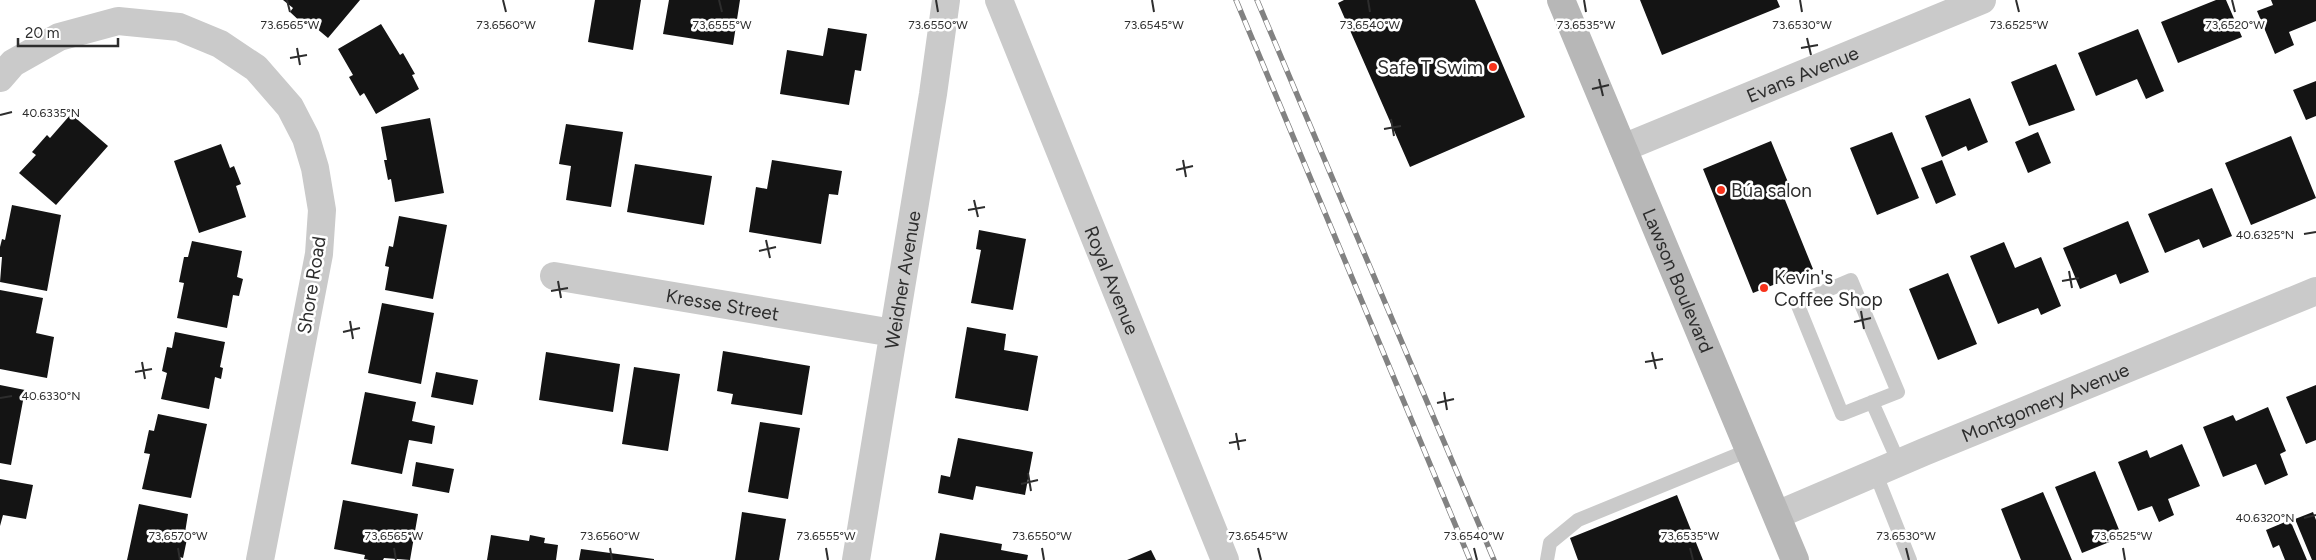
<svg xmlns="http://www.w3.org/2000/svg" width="2316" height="560" font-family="Figtree,sans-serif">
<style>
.building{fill:#141414}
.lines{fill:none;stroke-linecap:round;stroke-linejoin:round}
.lane{stroke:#cacaca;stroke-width:14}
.street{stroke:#cacaca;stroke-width:28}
.secondary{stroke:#b7b7b7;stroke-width:28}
.rail-casing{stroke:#828282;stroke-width:5.5}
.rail{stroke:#fff;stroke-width:4;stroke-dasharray:11;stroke-linecap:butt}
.ticks{fill:none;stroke:#2d2d2d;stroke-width:2}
.poi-dot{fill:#f7331c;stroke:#fff;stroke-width:2}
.labels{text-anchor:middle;stroke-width:5;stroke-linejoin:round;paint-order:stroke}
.poi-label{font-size:19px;fill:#2d2d2d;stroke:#fff;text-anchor:start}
.street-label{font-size:19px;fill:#2d2d2d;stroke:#fff}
.ticks-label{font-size:12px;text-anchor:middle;fill:#2d2d2d;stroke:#fff;stroke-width:5;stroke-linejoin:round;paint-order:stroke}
</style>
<rect width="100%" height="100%" fill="#fff"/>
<path class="building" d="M 283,0 L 360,0 L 328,38 L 309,22 L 305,26 L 290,12 L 293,8 Z
M 595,0 L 641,0 L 633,50 L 588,42 Z
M 669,0 L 740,0 L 733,45 L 663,34 Z
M 1344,0 L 1475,0 L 1525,117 L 1410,167 L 1338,3 Z
M 1640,0 L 1777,0 L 1780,7 L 1662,55 Z
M 2216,0 L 2226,0 L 2242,37 L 2178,63 L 2161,22 Z
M 2271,0 L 2316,0 L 2316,21 L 2289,32 L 2294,45 L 2275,54 L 2257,11 L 2273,5 Z
M 381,24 L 400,55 L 403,53 L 415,74 L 412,75 L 419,89 L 376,114 L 364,93 L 360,96 L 349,77 L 353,75 L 338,49 Z
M 828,28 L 867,34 L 861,71 L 855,70 L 849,105 L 780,94 L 787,50 L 823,56 Z
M 2138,29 L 2164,91 L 2146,99 L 2137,79 L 2096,96 L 2078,53 Z
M 2056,64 L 2075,110 L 2029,126 L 2011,82 Z
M 2316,81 L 2316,116 L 2306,120 L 2293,90 Z
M 1970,98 L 1988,142 L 1968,151 L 1966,146 L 1942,157 L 1925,116 Z
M 71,114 L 108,146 L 56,205 L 19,173 L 36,155 L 32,152 L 47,135 L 50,138 Z
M 430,118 L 444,193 L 395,202 L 391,179 L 388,180 L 384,160 L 387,160 L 381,127 Z
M 566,124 L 623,132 L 611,207 L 566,200 L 571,166 L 559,164 Z
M 1892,132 L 1919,198 L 1877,215 L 1850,148 Z
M 2038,132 L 2051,163 L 2028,173 L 2015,142 Z
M 2291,136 L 2316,198 L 2251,225 L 2225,163 Z
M 1771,141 L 1790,187 L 1781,190 L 1813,269 L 1753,293 L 1703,169 Z
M 221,144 L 230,168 L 234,166 L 241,184 L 236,186 L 246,217 L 199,233 L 174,161 Z
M 772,160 L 842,171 L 838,195 L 829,194 L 821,244 L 749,232 L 756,187 L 767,189 Z
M 1942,160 L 1956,195 L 1936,204 L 1921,168 Z
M 635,164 L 712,176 L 704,225 L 627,212 Z
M 2212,188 L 2232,236 L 2203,248 L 2199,239 L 2165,253 L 2148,214 Z
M 12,205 L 61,215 L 47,291 L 0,282 L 2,257 L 0,257 L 0,247 L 2,239 L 5,240 Z
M 399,216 L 447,225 L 433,299 L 385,290 L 389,267 L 385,266 L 389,246 L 393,247 Z
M 2128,221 L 2149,272 L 2120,284 L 2116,274 L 2080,289 L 2063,248 Z
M 979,230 L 1026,239 L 1013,310 L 971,303 L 981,250 L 976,249 Z
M 192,241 L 242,251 L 237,277 L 243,279 L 239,296 L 233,295 L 227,328 L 177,318 L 184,283 L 179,282 L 184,257 L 188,257 Z
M 2004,242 L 2015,268 L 2041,257 L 2061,306 L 2041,315 L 2038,308 L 1998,324 L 1970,256 Z
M 1948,273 L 1977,344 L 1938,360 L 1909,289 Z
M 0,290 L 43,298 L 36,333 L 54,337 L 47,378 L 0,369 Z
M 382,303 L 434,313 L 421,384 L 368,373 Z
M 967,327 L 1006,334 L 1004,350 L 1038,356 L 1028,411 L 955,398 Z
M 175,332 L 225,342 L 220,367 L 223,368 L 221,379 L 215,377 L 209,409 L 161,399 L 167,373 L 162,371 L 167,347 L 172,348 Z
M 723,351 L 810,366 L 802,415 L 731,404 L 733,394 L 717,391 Z
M 546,352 L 620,364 L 613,412 L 539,400 Z
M 634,367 L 680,374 L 668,451 L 622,444 Z
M 436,372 L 478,380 L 473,405 L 431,397 Z
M 0,385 L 25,390 L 11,465 L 0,463 Z
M 2316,385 L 2316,440 L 2306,444 L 2286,397 Z
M 365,392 L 416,402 L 412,421 L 435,426 L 432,444 L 409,440 L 402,474 L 351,464 Z
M 2268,407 L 2286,451 L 2280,454 L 2288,475 L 2265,485 L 2256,464 L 2223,477 L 2203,427 L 2233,415 L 2236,421 Z
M 158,414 L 207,424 L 191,498 L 142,489 L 150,454 L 144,453 L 149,430 L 154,431 Z
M 760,422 L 800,428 L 788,499 L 748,492 Z
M 958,438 L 1033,452 L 1025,495 L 976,486 L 973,500 L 938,493 L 941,475 L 950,477 Z
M 2182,444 L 2200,486 L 2168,499 L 2174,515 L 2159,522 L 2152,506 L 2138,511 L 2118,462 L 2147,450 L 2150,458 Z
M 416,462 L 454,469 L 449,493 L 412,486 Z
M 2095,471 L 2122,537 L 2082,553 L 2055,487 Z
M 0,479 L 33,485 L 26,519 L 3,515 L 0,526 Z
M 2043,492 L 2072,560 L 2021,560 L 2001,509 Z
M 1677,495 L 1703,560 L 1578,560 L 1570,538 Z
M 343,500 L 418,514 L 410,560 L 384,558 L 383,560 L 369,560 L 364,559 L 365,555 L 334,549 Z
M 139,504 L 188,514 L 184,539 L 187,539 L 183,558 L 180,557 L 179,560 L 127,560 Z
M 742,512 L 786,519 L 779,560 L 735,560 Z
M 2313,512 L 2316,520 L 2316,560 L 2312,560 L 2295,519 Z
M 2290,520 L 2307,560 L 2285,560 L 2279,545 L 2273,548 L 2266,530 Z
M 940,533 L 1002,544 L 1001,550 L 1028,555 L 1027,560 L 935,560 Z
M 491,535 L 529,541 L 530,535 L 545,538 L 544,543 L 558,545 L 556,560 L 487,560 Z
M 581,549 L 654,559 L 654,560 L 579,560 Z
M 1151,550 L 1156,560 L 1127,560 Z"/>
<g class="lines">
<path class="lane" d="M 1851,280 L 1898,392 L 1842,414 L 1797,303 Z
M 1872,402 L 1899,463
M 1875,472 L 1910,560
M 1547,560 L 1550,543 L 1578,520 L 1749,450"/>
<g class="street">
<path id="s1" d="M 999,0 L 1225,560"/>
<path d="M 0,78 L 13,63 L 59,37 L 118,21 L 179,27 L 220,44 L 256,68 L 290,107 L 306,138 L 315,168 L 322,210 L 319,254 L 260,560"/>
<path id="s2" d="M 1623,148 L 1982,0"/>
<path id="s3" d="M 554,276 L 893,333"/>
<path id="s4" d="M 1777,515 L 1924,452 L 2316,291"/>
<path id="s5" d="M 856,560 L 933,94 L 946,0"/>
</g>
<path class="secondary" id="s6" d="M 1561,0 L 1795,560"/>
<defs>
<path id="rail" d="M 1236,0 L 1470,560
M 1257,0 L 1494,560"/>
</defs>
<use href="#rail" class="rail-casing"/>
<use href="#rail" class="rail"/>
</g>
<path class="ticks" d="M 287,0 L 290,12M 503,0 L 506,12M 719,0 L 722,12M 936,0 L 938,12M 1152,0 L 1154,12M 1368,0 L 1370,12M 1584,0 L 1586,12M 1800,0 L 1802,12M 2016,0 L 2019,12M 2232,0 L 2235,12M 1807,38 L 1811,55M 297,48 L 300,65M 1801,48 L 1818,45M 290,58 L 307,55M 1599,79 L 1603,96M 1592,89 L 1609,85M 0,115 L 12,112M 1391,119 L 1394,136M 1384,129 L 1401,126M 1183,160 L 1186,177M 1176,170 L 1193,166M 974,200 L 978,217M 968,210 L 985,207M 2304,234 L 2316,232M 766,240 L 770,258M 759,251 L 776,247M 2069,271 L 2072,288M 558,281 L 561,298M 2062,281 L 2079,278M 551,291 L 568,288M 1861,311 L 1864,329M 350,321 L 353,339M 1854,322 L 1871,318M 343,332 L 360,328M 1652,352 L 1656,369M 142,362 L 145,379M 1645,362 L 1663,359M 135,372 L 152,369M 1444,392 L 1447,410M 0,398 L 12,396M 1437,403 L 1454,399M 1236,433 L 1239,450M 1229,443 L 1246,440M 1028,473 L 1031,491M 1021,484 L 1038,480M 2304,518 L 2316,515M 178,548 L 180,560M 394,548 L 396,560M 610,548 L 612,560M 826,548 L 828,560M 1042,548 L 1044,560M 1258,548 L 1261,560M 1474,548 L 1477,560M 1690,548 L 1693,560M 1906,548 L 1909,560M 2123,548 L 2125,560"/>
<g class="poi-dot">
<circle cx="1493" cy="67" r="5"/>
<circle cx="1721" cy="190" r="5"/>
<circle cx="1764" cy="288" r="5"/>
</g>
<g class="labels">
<g class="poi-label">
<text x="1483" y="74" text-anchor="end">Safe T Swim</text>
<text x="1731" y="197">Búa salon</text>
<text x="1774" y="284">Kevin's<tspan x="1774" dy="22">Coffee Shop</tspan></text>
</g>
<g class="street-label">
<text dy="7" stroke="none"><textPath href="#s2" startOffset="194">Evans Avenue</textPath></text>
<text dy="7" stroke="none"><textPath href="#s5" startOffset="284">Weidner Avenue</textPath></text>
<text dy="7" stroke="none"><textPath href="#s1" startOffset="302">Royal Avenue</textPath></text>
<text dy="7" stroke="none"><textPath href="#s6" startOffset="304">Lawson Boulevard</textPath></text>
<text transform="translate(311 285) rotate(-81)" y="7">Shore Road</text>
<text dy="7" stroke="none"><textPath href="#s3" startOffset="171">Kresse Street</textPath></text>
<text dy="7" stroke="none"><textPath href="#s4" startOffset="291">Montgomery Avenue</textPath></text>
</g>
</g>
<g class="ticks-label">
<text x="290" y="29">73.6565°W</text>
<text x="506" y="29">73.6560°W</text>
<text x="722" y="29">73.6555°W</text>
<text x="938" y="29">73.6550°W</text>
<text x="1154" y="29">73.6545°W</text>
<text x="1370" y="29">73.6540°W</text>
<text x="1586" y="29">73.6535°W</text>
<text x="1802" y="29">73.6530°W</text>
<text x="2019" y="29">73.6525°W</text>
<text x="2235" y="29">73.6520°W</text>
<text x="51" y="117">40.6335°N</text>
<text x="2265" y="239">40.6325°N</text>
<text x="51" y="400">40.6330°N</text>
<text x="2265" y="522">40.6320°N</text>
<text x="178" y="540">73.6570°W</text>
<text x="394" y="540">73.6565°W</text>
<text x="610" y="540">73.6560°W</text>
<text x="826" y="540">73.6555°W</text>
<text x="1042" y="540">73.6550°W</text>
<text x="1258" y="540">73.6545°W</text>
<text x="1474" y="540">73.6540°W</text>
<text x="1690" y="540">73.6535°W</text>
<text x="1906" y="540">73.6530°W</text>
<text x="2123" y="540">73.6525°W</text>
</g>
<path d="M18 38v8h100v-8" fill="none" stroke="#2d2d2d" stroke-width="2.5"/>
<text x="25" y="38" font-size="15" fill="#2d2d2d" stroke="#ffffff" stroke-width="4" paint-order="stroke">20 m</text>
</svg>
